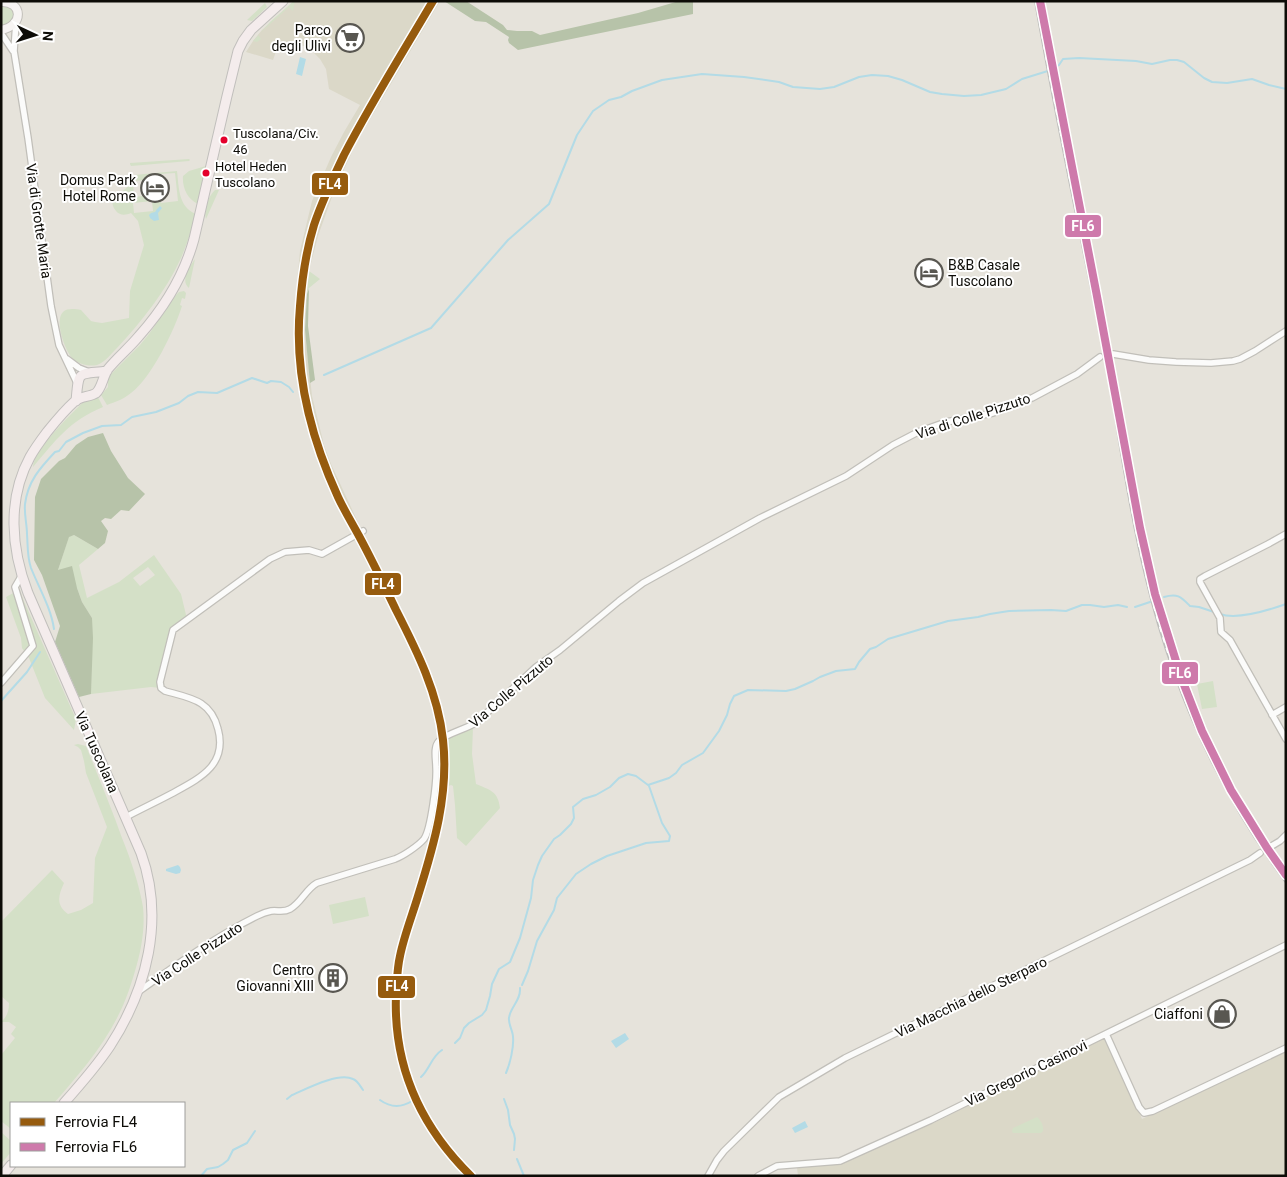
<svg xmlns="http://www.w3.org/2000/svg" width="1287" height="1177" font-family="Roboto,sans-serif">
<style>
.built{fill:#dbd8c8}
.green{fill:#d4e0c7;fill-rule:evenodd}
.forest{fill:#b7c3a9}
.water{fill:#b3dbe6}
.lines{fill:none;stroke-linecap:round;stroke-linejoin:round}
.stream{stroke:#b3dbe6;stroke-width:2}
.minor-tunnel{stroke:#c5c3bb;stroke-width:5.5;stroke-dasharray:5.5 3;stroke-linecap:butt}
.minor-casing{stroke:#c1bfb9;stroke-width:8}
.secondary-casing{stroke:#c1bfb9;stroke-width:10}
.primary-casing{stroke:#c1bfbc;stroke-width:11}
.minor{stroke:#fbfbfa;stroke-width:5.5}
.secondary{stroke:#f7f4f3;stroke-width:8}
.primary{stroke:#f4ecec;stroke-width:9}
.rail-casing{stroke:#bdbdbb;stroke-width:4}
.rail{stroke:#fff;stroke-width:2;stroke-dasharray:5.5;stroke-linecap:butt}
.rail-1-casing{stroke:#fff;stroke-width:11}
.rail-2-casing{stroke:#fff;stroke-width:11}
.rail-1{stroke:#965b0e;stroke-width:8}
.rail-2{stroke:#ce7aab;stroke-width:8}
.bus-dot{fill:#e4002b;stroke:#fff;stroke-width:2}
.labels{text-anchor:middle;stroke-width:4;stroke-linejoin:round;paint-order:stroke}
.bus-label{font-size:13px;fill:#0d0c07;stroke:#fff;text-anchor:start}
.poi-label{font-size:14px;fill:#0d0c07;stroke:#fff;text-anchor:end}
.street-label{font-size:14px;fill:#0d0c07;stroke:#fff}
.line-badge{stroke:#fff;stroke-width:2}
.badge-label{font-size:14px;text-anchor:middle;font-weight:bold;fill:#fff}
</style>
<rect width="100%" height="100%" fill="#e6e3db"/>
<path class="built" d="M 294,1 L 440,1 L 356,143 L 333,194 L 318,236 L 309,271 L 305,330 L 312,396 L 324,445 L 331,464 L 362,531 L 354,536 L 334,497 L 324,472 L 303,411 L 296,367 L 293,324 L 300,251 L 312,201 L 331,157 L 344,132 L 360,105 L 329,89 L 326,69 L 320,59 L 313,52 L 304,46 L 279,43 L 273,60 L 246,52 L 253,41 L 262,30 Z
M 1104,1037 L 1142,1119 L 1286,1050 L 1286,1176 L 798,1176 L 797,1168 L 844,1163 L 942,1119 Z"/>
<path class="green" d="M 294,1 L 295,1 L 293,11 L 289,7 L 258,35 L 261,39 L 257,42 L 253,41 L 270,22 Z
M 265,3 L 267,7 L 252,21 L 247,20 Z
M 1,5 L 10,7 C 17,16 13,26 1,26 Z
M 189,159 L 190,160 L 189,161 L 131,166 L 130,164 L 130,163 Z
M 206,166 L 198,204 C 187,199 182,187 183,176 L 189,171 Z
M 177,171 C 179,187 178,207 196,214 C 192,229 187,244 181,258 C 166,291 142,321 117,348 C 111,354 105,362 97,365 C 89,367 78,364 72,358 C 65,350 54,321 63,312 C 67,308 75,309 81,310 L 91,321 L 95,322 L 102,323 L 129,318 L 130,291 L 144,245 L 138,221 L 131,213 C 126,215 120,216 116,211 C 105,198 123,193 128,186 C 131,183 132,178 134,175 ZM 175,173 L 178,201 L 161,203 L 160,194 L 134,197 L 133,181 L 156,179 L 156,181 L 160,181 L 160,174 ZM 152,201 L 153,211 L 134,213 L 133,203 Z
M 215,190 L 219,190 L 206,219 C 203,210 208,197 215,190 Z
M 195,259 L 189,288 C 180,281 189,267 195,259 Z
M 309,271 L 320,279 L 309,288 L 307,294 Z
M 184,291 L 186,293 L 185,299 L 182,298 L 180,305 L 182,306 C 174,331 152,377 131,393 C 124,399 115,402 107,405 L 101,395 L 108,387 L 108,377 L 140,345 L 149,334 L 176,295 L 179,292 Z
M 89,396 L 98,397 L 103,407 C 69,421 56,440 33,467 C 33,449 76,410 89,396 Z
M 74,535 L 98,549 L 79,565 L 87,598 L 119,582 L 154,555 L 181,594 L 187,619 L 173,630 L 161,688 L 151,687 L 91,694 L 92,618 L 82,602 L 77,588 L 58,570 L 69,536 ZM 148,567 L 155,575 L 140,586 L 133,578 Z
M 19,590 L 71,708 L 76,719 L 74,730 L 45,698 L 29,658 L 22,648 L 21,638 L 6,597 Z
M 1213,681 L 1217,707 L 1202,709 L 1197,684 Z
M 473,727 L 472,754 L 476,784 C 490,790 498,791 500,808 L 466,846 L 457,838 L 455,805 L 453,786 L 451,785 L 446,787 L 446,755 L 444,742 L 448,738 Z
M 78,744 L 86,746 C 98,776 111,807 122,838 C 131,860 139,884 143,907 C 145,926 142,946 137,964 C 132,982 126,1001 117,1018 C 101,1049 77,1077 54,1103 L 11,1103 L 11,1129 L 1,1121 L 1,1055 L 15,1038 L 11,1034 L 16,1027 L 9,1022 L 1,1022 C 7,1017 9,1011 9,1003 L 1,996 L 1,922 L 52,870 L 64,883 C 58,896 56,905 68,914 L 81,910 L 93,903 L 95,858 L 107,827 L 86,773 L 84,761 L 81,750 L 78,747 L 74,745 Z
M 365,897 L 369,916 L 333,924 L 329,905 Z
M 1037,1117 C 1041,1120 1044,1127 1043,1131 L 1041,1133 L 1013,1133 L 1012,1131 L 1013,1128 Z
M 1,1132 L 11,1141 L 11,1152 L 1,1164 Z"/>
<path class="forest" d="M 444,1 L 466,1 L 503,25 L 507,30 L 517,31 L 532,31 L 540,35 L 638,13 L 679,1 L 693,1 L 693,14 L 518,50 L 509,43 L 508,40 L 509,37 L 486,22 L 475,21 Z
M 309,289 L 308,326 L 315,380 L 310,383 L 305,330 L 307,294 Z
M 103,433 L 111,451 L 128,478 L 145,494 L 129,511 L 121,510 L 111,519 L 105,518 L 101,521 L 108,531 L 105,543 L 98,549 L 74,535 L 69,537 L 58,570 L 72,566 L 77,588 L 82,602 L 92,618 L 93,638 L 91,694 L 79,697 L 55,642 L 60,626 L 42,575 L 34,560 L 35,497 L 41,479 L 59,461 L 65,458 L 76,445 L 88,437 Z"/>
<path class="water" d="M 300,57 L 306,59 L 302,76 L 296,74 Z
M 160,206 L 162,208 L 158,213 L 159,220 L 154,221 L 150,218 L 149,215 L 151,213 L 155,212 L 157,209 Z
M 178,865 L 180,867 L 181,870 L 180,873 L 176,874 L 166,871 L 166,869 Z
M 625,1033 L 629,1039 L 616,1048 L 611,1041 Z
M 805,1121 L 808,1127 L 795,1133 L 792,1128 Z"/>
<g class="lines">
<path class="stream" d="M 324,375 L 431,328 L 508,240 L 549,204 L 577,135 L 593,111 L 609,100 L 621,97 L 632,91 L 662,80 L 702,74 L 744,77 L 779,82 L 793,87 L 820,89 L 834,87 L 859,77 L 872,75 L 888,76 L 902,80 L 930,92 L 942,94 L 964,96 L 981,95 L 1006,89 L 1022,79 L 1051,70 L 1059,65 L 1063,59 L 1079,58 L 1136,61 L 1152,64 L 1170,60 L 1177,60 L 1184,62 L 1204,78 L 1212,82 L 1227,83 L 1252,79 L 1269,85 L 1286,89
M 1164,597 C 1178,593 1181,597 1190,606 L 1199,607 L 1214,612
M 1135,607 L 1150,602
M 1220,614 C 1237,620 1269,610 1286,604
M 54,629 C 51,608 39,588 31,568 C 27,556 28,547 27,534 C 27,525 24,514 25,504 C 28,481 40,468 55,452 L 59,451 L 66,442 L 83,433 L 102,426 L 121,425 L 132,417 L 156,412 L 179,403 L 188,396 L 198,392 L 217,393 L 252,378 L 267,383 L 271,381 L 281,382 L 289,387 L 293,392
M 1,701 L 27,672 L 40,652
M 522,985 L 528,971 L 537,941 L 554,910 L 557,898 L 576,874 L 591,864 L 607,856 L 646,843 L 669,841 L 670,836 L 662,823 L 649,786
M 455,1043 L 460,1038 L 464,1028 L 469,1023 L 482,1015 L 486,1010 L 490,996 L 492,984 L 499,969 L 510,962 L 520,938 L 531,898 L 533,880 L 538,865 L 542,856 L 554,839 L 560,835 L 571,824 L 574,818 L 573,807 L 583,799 L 596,795 L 610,787 L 619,778 L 628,774 L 636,776 L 648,785 L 669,778 L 676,773 L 682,765 L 703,753 L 719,731 L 727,715 L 730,704 L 734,696 L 748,690 L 786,691 L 795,689 L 813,681 L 820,677 L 836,671 L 855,669 L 859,662 L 870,649 L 876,647 L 888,639 L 948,621 L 978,617 L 990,614 L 1009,611 L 1051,610 L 1066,611 L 1082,605 L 1090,605 L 1104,607 L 1118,605 L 1127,607
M 506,1073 C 510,1064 514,1047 513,1037 C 513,1031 508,1024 509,1018 C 510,1007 521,1001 520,988
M 421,1077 C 430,1069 431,1057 442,1050
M 287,1099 L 292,1095 C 306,1089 338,1072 353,1079 C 358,1081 360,1086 363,1090
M 504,1099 L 508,1110 L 510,1125 L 514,1134 L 515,1139 L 514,1150
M 380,1100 C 391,1108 401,1108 412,1101
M 517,1159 L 524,1176
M 201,1176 L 207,1169 L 218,1167 L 223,1164 L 228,1160 L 233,1150 L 247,1143 L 255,1131"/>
<path class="minor-tunnel" d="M 1100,357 L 1113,354"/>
<defs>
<path id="minor" d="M 16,22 L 14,51 L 28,138 L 51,306 L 59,345 L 77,383
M 1,33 L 13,51
M 1113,354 L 1149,360 L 1176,362 L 1211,363 L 1233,361 L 1240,359 L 1255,351 L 1286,331
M 67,359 L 79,368 L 89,372
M 1286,534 L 1268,544 L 1205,576 L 1200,579 L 1200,582 L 1220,618 L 1221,632 L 1230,640 L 1286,739
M 1,683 L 33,646 L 15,587 L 22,575
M 1272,715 L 1286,707
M 126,817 C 141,809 156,802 171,794 C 198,779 228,766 218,729 C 211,700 190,698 165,691 L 161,688 L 160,682 L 173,630 L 270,559 L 285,552 L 309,550 L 322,554 L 363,531
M 1270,847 L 1280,841 L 1286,835
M 138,992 C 176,965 215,937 257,916 C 261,914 266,912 271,911 C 278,910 283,913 290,909 C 301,903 306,889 317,883 L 395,859 C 403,856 418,846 424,839 C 431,829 437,781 436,767 C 436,759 433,747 439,741 C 445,734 467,729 477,722 L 536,667 L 560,650 L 619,601 L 643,583 L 760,518 L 846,476 L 893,445 L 918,432 L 946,422 L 993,413 L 1032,398 L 1077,374 L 1100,357
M 1106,1034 L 1139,1107 L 1144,1113 L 1153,1111 L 1286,1048
M 708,1176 L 717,1160 L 724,1151 L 779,1097 L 845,1058 L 1250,860 L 1260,853
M 758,1176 L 777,1166 L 840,1161 L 931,1120 L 1286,945"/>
<path id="secondary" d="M 1,2 C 23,1 24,26 1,30"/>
<path id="primary" d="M 76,401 C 79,369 77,375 107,371
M 64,1103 C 80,1085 96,1067 110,1046 C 147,989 165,919 141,853 L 28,593 C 11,549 7,499 30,457 C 35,448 41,440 47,432 C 55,422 65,410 75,401 C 81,396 90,397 96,393 C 102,388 103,376 108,369 C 117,358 129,348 139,336 C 164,308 184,276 194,239 L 227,96 L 238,51 L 243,41 L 251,30 L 283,1
M 2,1176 L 11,1165"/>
</defs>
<use href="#minor" class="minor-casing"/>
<use href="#secondary" class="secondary-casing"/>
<use href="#primary" class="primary-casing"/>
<use href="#minor" class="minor"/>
<use href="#secondary" class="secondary"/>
<use href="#primary" class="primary"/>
<defs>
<path id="rail" d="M 1036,1 C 1056,115 1080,229 1103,343 C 1118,420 1127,499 1146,575 C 1172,685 1218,790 1286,881"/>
</defs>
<use href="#rail" class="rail-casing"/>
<use href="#rail" class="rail"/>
<defs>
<path id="rail-1" d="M 433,1 C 403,52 371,103 344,155 C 333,178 322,201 314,225 C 306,251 302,279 300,306 C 294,372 311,438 338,497 C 344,510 352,523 359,536 C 372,560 384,585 396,610 C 417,651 438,693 443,740 C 449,794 434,845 418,896 C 412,916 404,936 400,956 C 397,969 397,982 396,994 C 393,1067 420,1126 471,1176"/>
<path id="rail-2" d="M 1040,1 L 1096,291 L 1140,528 L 1155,594 L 1181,677 L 1202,731 L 1231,790 L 1267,848 L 1286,875"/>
</defs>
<use href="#rail-1" class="rail-1-casing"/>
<use href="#rail-2" class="rail-2-casing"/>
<use href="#rail-1" class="rail-1"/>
<use href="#rail-2" class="rail-2"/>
</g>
<defs>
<symbol id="supermarket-ring" viewBox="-11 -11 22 22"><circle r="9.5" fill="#fff" stroke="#595751" stroke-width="1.5"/><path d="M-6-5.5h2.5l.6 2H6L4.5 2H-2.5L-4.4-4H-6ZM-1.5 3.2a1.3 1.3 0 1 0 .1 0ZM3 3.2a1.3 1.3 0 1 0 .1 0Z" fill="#595751"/></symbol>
<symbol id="hotel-ring" viewBox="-11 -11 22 22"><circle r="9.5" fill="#fff" stroke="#595751" stroke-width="1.5"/><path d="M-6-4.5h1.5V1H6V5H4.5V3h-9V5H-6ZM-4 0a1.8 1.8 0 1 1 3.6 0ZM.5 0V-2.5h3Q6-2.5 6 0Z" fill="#595751"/></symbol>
<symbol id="building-ring" viewBox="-11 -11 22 22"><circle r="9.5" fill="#fff" stroke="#595751" stroke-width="1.5"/><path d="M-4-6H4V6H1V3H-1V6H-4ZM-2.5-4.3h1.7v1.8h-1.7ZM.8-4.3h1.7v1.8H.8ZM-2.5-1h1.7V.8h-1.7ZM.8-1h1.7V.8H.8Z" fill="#595751"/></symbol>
<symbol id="shop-ring" viewBox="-11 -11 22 22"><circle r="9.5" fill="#fff" stroke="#595751" stroke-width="1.5"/><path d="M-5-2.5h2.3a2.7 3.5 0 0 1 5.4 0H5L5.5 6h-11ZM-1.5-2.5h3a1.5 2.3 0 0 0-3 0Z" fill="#595751"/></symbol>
</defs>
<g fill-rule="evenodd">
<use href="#supermarket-ring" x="334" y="22" width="32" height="32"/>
<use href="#hotel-ring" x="139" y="172" width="32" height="32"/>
<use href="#hotel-ring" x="913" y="257" width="32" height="32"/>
<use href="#building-ring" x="317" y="962" width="32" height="32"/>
<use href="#shop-ring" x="1206" y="998" width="32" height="32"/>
</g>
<g class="bus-dot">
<circle cx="224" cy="140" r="4.5"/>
<circle cx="206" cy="173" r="4.5"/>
</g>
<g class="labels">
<g class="bus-label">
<text x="233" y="138">Tuscolana/Civ.<tspan x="233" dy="16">46</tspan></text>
<text x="215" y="171">Hotel Heden<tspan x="215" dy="16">Tuscolano</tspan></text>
</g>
<g class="poi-label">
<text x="331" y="35">Parco<tspan x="331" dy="16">degli Ulivi</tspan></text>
<text x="136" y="185">Domus Park<tspan x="136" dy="16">Hotel Rome</tspan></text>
<text x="948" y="270" text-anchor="start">B&amp;B Casale<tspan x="948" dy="16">Tuscolano</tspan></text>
<text x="314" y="975">Centro<tspan x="314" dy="16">Giovanni XIII</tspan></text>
<text x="1203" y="1019">Ciaffoni</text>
</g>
<g class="street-label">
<text transform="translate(39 221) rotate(82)" y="5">Via di Grotte Maria</text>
<text transform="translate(973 416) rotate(-18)" y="5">Via di Colle Pizzuto</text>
<text transform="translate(511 691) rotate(-40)" y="5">Via Colle Pizzuto</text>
<text transform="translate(97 752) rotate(66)" y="5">Via Tuscolana</text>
<text transform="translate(197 954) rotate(-33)" y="5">Via Colle Pizzuto</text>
<text transform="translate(971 997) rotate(-26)" y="5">Via Macchia dello Sterparo</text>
<text transform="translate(1026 1073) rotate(-26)" y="5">Via Gregorio Casinovi</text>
</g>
</g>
<g class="line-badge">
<rect x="311" y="172" width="38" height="24" rx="5" fill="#965b0e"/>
<rect x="1064" y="214" width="38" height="24" rx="5" fill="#ce7aab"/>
<rect x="364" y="572" width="38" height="24" rx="5" fill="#965b0e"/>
<rect x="1161" y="661" width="38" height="24" rx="5" fill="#ce7aab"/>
<rect x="377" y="975" width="39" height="24" rx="5" fill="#965b0e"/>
</g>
<g class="badge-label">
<text x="330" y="189">FL4</text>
<text x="1083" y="231">FL6</text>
<text x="383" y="589">FL4</text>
<text x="1180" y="678">FL6</text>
<text x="397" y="991">FL4</text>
</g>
<rect width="1287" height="1177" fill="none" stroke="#0d0c07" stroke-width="5"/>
<rect x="10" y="1102" width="175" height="65" fill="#ffffff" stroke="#9e9e9c"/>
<rect x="20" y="1118" width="25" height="8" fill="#965b0e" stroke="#9e9e9c"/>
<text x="55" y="1127" font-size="15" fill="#0d0c07">Ferrovia FL4</text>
<rect x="20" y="1143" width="25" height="8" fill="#ce7aab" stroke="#9e9e9c"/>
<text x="55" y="1152" font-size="15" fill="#0d0c07">Ferrovia FL6</text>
<g transform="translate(35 35) rotate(94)" stroke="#ffffff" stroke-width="4" paint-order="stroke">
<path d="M0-4L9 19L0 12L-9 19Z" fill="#0d0c07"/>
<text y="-8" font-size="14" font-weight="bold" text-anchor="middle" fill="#0d0c07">N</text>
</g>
</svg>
